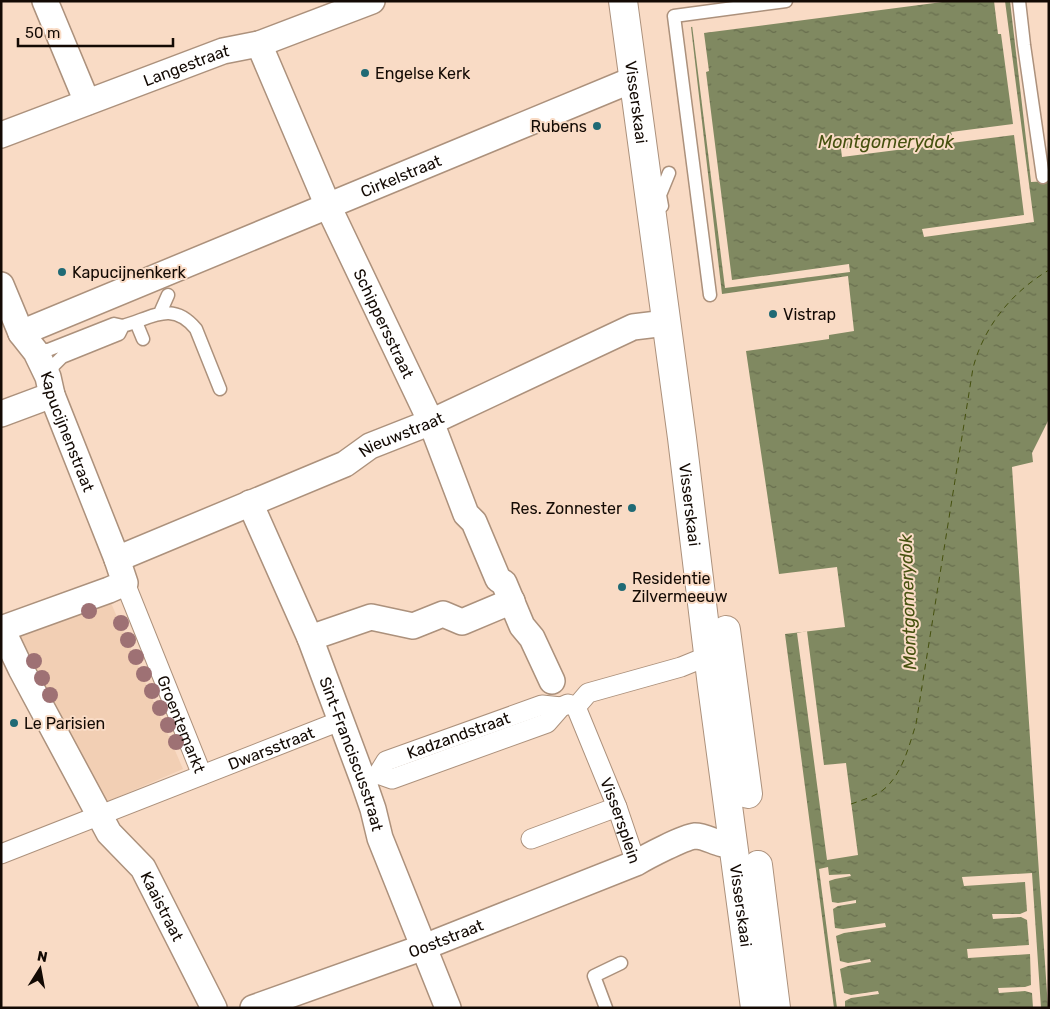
<svg xmlns="http://www.w3.org/2000/svg" width="1050" height="1009" font-family="Rubik,sans-serif">
<style>
.built{fill:#f2cfb4}
.water{fill:url(#water-ripples)}
.pier{fill:#f9dbc5}
.lines{fill:none;stroke-linecap:round;stroke-linejoin:round}
.ferry{stroke:#46510f;stroke-width:1;stroke-dasharray:6 5;stroke-linecap:butt}
.service-casing{stroke:#ac917c;stroke-width:15}
.pedestrian-casing{stroke:#ac917c;stroke-width:21}
.minor-casing{stroke:#ac917c;stroke-width:28}
.tertiary-casing{stroke:#ac917c;stroke-width:30}
.service{stroke:#fff;stroke-width:12}
.pedestrian{stroke:#fff;stroke-width:19}
.minor{stroke:#fff;stroke-width:25}
.tertiary{stroke:#fff;stroke-width:28}
.tree{fill:#9e7174}
.poi-dot{fill:#206a75;stroke:#f9dbc5;stroke-width:2}
.labels{text-anchor:middle;stroke-width:4;stroke-linejoin:round;paint-order:stroke}
.street-label{font-size:16px;fill:#130a04;stroke:#f9dbc5}
.poi-label{font-size:16px;fill:#130a04;stroke:#f9dbc5;text-anchor:start}
.water-label{font-size:18px;font-style:italic;fill:#46510f;stroke:#f9dbc5}
</style>
<defs>
<pattern id="water-ripples" width="26" height="14" patternUnits="userSpaceOnUse" patternTransform="scale(1.25)"><rect width="26" height="14" fill="#808961"/><path d="M2 4q2-2 4 0t4 0M15 11q2-2 4 0t4 0" fill="none" stroke="#686e4e"/></pattern>
</defs>
<rect width="100%" height="100%" fill="#f9dbc5"/>
<path class="built" d="M 111,603 L 183,769 L 104,803 L 20,635 Z"/>
<path class="water" d="M 888,1 L 1010,1 L 1031,182 L 1049,181 L 1049,419 L 1032,453 L 1033,462 L 1012,467 L 1048,1008 L 834,1008 L 785,634 L 845,627 L 837,567 L 779,574 L 746,351 L 829,339 L 829,335 L 854,331 L 848,276 L 722,294 L 691,27 Z"/>
<path class="pier" d="M 884,1 L 950,1 L 704,33 L 709,71 L 706,72 L 732,280 L 849,264 L 850,272 L 725,288 L 692,25 Z
M 994,1 L 1005,1 L 1034,222 L 924,237 L 922,229 L 1024,215 L 1014,135 L 842,157 L 841,149 L 952,135 L 951,132 L 1013,124 L 1001,34 L 998,34 Z
M 807,631 L 824,765 L 846,763 L 858,855 L 827,860 L 797,633 Z
M 828,867 L 829,875 L 850,874 L 851,876 L 835,879 L 829,881 L 832,902 L 838,903 L 856,900 L 856,903 L 838,906 L 833,909 L 835,928 L 843,929 L 885,923 L 886,927 L 844,933 L 836,936 L 840,961 L 848,963 L 870,959 L 871,962 L 848,966 L 840,969 L 844,993 L 851,995 L 878,991 L 879,994 L 851,998 L 845,1001 L 845,1008 L 837,1008 L 819,869 Z
M 1032,873 L 1041,1008 L 1033,1008 L 1032,993 L 1025,991 L 999,993 L 998,988 L 1025,987 L 1031,985 L 1030,954 L 968,958 L 967,949 L 1029,945 L 1027,920 L 1021,917 L 993,919 L 992,914 L 1020,914 L 1027,911 L 1025,882 L 964,886 L 962,877 Z"/>
<g class="lines">
<path class="ferry" d="M 851,804 C 862,800 874,797 883,790 C 902,775 909,746 916,724 L 973,368 C 984,326 1012,292 1049,270"/>
<defs>
<path id="service" d="M 1019,1 L 1024,45 L 1043,177
M 662,206 L 660,195 L 669,173
M 710,295 L 674,16 L 786,1
M 160,313 L 168,295
M 136,322 L 143,339
M 123,326 C 152,318 172,300 196,329 L 220,389
M 36,352 L 48,350 L 114,324 L 123,326 L 119,334 L 62,357 L 54,365 L 48,377
M 606,1008 L 594,976 L 621,963"/>
<g id="pedestrian">
<path id="s1" d="M 125,583 L 202,775"/>
<path d="M 576,707 L 588,693 L 681,667 L 708,656"/>
<path id="s2" d="M 378,774 L 392,779 L 547,723 L 561,707 L 568,704 L 576,707 L 617,807 L 636,863"/>
<path id="s3" d="M 366,779 L 378,774 L 386,761 L 542,705 L 561,707"/>
<path d="M 531,839 L 617,807"/>
<path id="s4" d="M 1,854 L 340,721"/>
</g>
<g id="minor">
<path d="M 45,1 L 87,102"/>
<path id="s5" d="M 259,44 L 328,206 L 431,422 L 466,514 L 474,522 L 498,579 L 504,583 L 522,626 L 532,638 L 552,681"/>
<path id="s6" d="M 1,135 L 223,51 L 259,44 L 372,1"/>
<path id="s7" d="M 1,285 L 21,333 L 36,352 L 48,377 L 52,395 L 117,559 L 125,583 L 109,590 L 1,629"/>
<path id="s8" d="M 21,333 L 632,80"/>
<path d="M 1,414 L 52,395"/>
<path id="s9" d="M 250,503 L 310,638 L 363,780 L 373,809 L 380,838 L 448,1008"/>
<path id="s10" d="M 117,559 L 345,464 L 370,446 L 431,422 L 633,327 L 666,323"/>
<path id="s11" d="M 2,629 L 21,669 L 109,833 L 143,868 L 214,1008"/>
<path d="M 310,638 L 371,617 L 413,626 L 443,614 L 462,622 L 512,601"/>
<path id="s12" d="M 253,1008 L 424,947 L 636,863 C 646,857 684,837 695,836 C 708,836 720,847 733,844"/>
</g>
<g id="tertiary">
<path id="s13" d="M 623,1 L 682,438 L 712,686 L 755,1008"/>
<path d="M 726,630 L 748,794"/>
<path d="M 758,865 L 776,1008"/>
</g>
</defs>
<use href="#service" class="service-casing"/>
<use href="#pedestrian" class="pedestrian-casing"/>
<use href="#minor" class="minor-casing"/>
<use href="#tertiary" class="tertiary-casing"/>
<use href="#service" class="service"/>
<use href="#pedestrian" class="pedestrian"/>
<use href="#minor" class="minor"/>
<use href="#tertiary" class="tertiary"/>
</g>
<g class="tree">
<circle cx="89" cy="611" r="8"/>
<circle cx="121" cy="623" r="8"/>
<circle cx="128" cy="640" r="8"/>
<circle cx="136" cy="657" r="8"/>
<circle cx="34" cy="661" r="8"/>
<circle cx="144" cy="674" r="8"/>
<circle cx="42" cy="678" r="8"/>
<circle cx="152" cy="691" r="8"/>
<circle cx="50" cy="695" r="8"/>
<circle cx="160" cy="708" r="8"/>
<circle cx="168" cy="725" r="8"/>
<circle cx="176" cy="742" r="8"/>
</g>
<g class="poi-dot">
<circle cx="365" cy="73" r="5"/>
<circle cx="597" cy="126" r="5"/>
<circle cx="62" cy="272" r="5"/>
<circle cx="773" cy="314" r="5"/>
<circle cx="632" cy="508" r="5"/>
<circle cx="622" cy="587" r="5"/>
<circle cx="14" cy="723" r="5"/>
</g>
<g class="labels">
<g class="street-label">
<text dy="6" stroke="none"><textPath href="#s6" startOffset="198">Langestraat</textPath></text>
<text dy="6" stroke="none"><textPath href="#s13" startOffset="102">Visserskaai</textPath></text>
<text dy="6" stroke="none"><textPath href="#s8" startOffset="411">Cirkelstraat</textPath></text>
<text dy="6" stroke="none"><textPath href="#s5" startOffset="306">Schippersstraat</textPath></text>
<text dy="6" stroke="none"><textPath href="#s7" startOffset="162">Kapucijnenstraat</textPath></text>
<text dy="6" stroke="none"><textPath href="#s10" startOffset="311">Nieuwstraat</textPath></text>
<text dy="6" stroke="none"><textPath href="#s13" startOffset="508">Visserskaai</textPath></text>
<text dy="6" stroke="none"><textPath href="#s1" startOffset="152">Groentemarkt</textPath></text>
<text dy="6" stroke="none"><textPath href="#s3" startOffset="105">Kadzandstraat</textPath></text>
<text dy="6" stroke="none"><textPath href="#s4" startOffset="290">Dwarsstraat</textPath></text>
<text dy="6" stroke="none"><textPath href="#s9" startOffset="271">Sint-Franciscusstraat</textPath></text>
<text dy="6" stroke="none"><textPath href="#s2" startOffset="339">Vissersplein</textPath></text>
<text dy="6" stroke="none"><textPath href="#s13" startOffset="912">Visserskaai</textPath></text>
<text dy="6" stroke="none"><textPath href="#s11" startOffset="322">Kaaistraat</textPath></text>
<text dy="6" stroke="none"><textPath href="#s12" startOffset="205">Ooststraat</textPath></text>
</g>
<g class="poi-label">
<text x="375" y="79">Engelse Kerk</text>
<text x="587" y="132" text-anchor="end">Rubens</text>
<text x="72" y="278">Kapucijnenkerk</text>
<text x="783" y="320">Vistrap</text>
<text x="622" y="514" text-anchor="end">Res. Zonnester</text>
<text x="632" y="584">Residentie<tspan x="632" dy="18">Zilvermeeuw</tspan></text>
<text x="24" y="729">Le Parisien</text>
</g>
<g class="water-label">
<text x="886" y="148">Montgomerydok</text>
<text transform="translate(908 602) rotate(-92)" y="6">Montgomerydok</text>
</g>
</g>
<rect width="1050" height="1009" fill="none" stroke="#130a04" stroke-width="5"/>
<g transform="translate(40 969) rotate(11)" stroke="#f9dbc5" stroke-width="4" paint-order="stroke">
<path d="M0-4L9 19L0 12L-9 19Z" fill="#130a04"/>
<text y="-8" font-size="14" font-weight="bold" text-anchor="middle" fill="#130a04">N</text>
</g>
<path d="M18 38v8h155v-8" fill="none" stroke="#130a04" stroke-width="2.5"/>
<text x="25" y="38" font-size="15" fill="#130a04" stroke="#f9dbc5" stroke-width="4" paint-order="stroke">50 m</text>
</svg>
